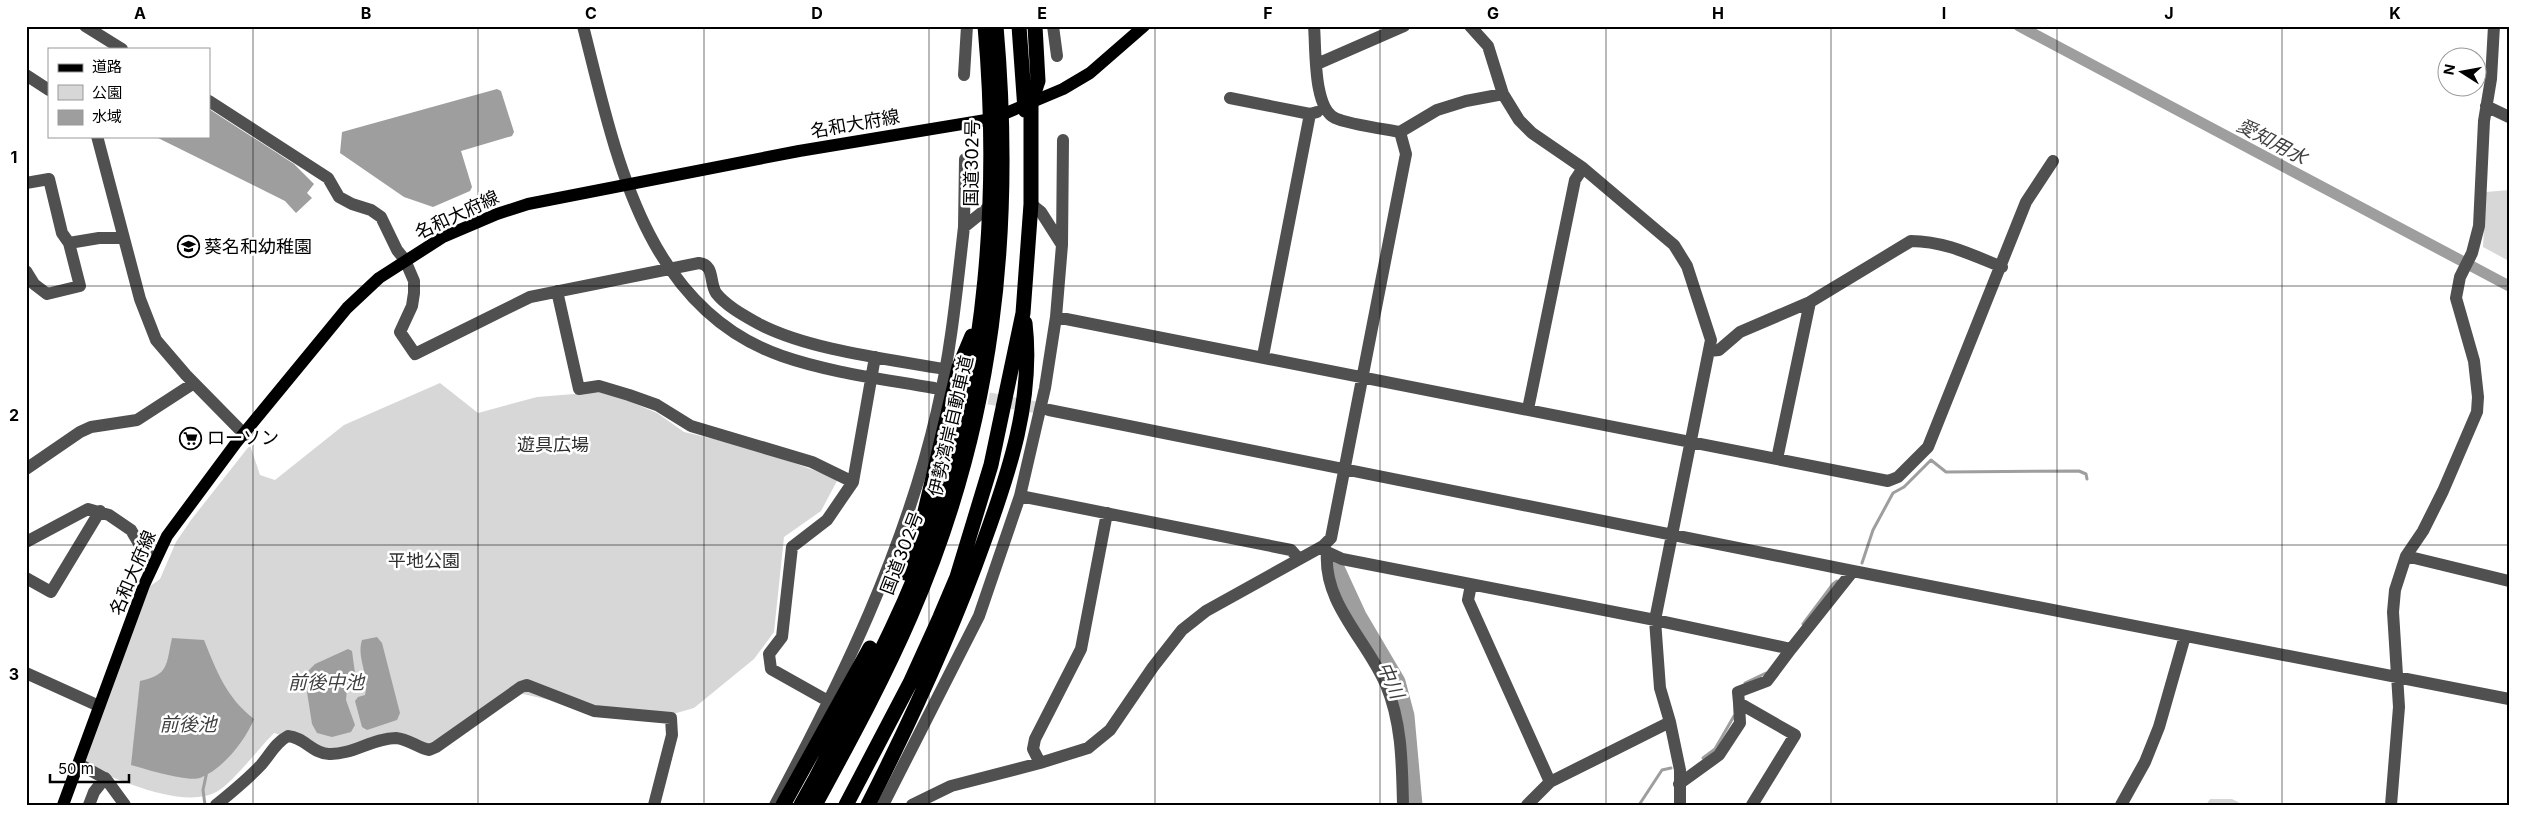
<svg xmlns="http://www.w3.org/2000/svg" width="2535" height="831" font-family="Inter,'Noto Sans JP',sans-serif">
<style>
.green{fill:#d7d7d7}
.water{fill:#9e9e9e}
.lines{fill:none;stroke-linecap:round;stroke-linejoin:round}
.stream{stroke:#9e9e9e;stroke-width:3}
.canal{stroke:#9e9e9e;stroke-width:11}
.river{stroke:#9e9e9e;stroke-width:19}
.minor-tunnel{stroke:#d9d9d9;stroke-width:12;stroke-dasharray:12 6;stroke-linecap:butt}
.minor{stroke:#505050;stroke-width:12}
.major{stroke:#000;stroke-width:12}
.highway{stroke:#000;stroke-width:15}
.grid{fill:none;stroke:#000;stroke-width:1;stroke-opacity:0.55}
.labels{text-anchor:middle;stroke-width:5;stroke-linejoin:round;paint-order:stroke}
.street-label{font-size:18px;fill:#000;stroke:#fff}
.poi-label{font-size:18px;fill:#000;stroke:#fff;text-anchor:start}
.park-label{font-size:18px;fill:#2e2e2e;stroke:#fff}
.water-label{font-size:19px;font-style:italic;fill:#3f3f3f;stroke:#fff}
.neatline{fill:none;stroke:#000;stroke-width:2}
.grid-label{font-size:16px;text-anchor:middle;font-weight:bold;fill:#000}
</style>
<rect width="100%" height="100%" fill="#fff"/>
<path class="green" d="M 2509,190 L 2509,261 L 2483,247 L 2486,192 Z
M 440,383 L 478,413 L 537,397 L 599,392 L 624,399 L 657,413 L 684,432 L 753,448 L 838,479 L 821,511 L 784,537 L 774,632 L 754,659 L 694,708 L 666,716 L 617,715 L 514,692 L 449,737 L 423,745 L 391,741 L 336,752 L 274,733 C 261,746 232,783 218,791 C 184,811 116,779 83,764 L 149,587 L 160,579 L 176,542 L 191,520 L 250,445 L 260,475 L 275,480 L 344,425 Z
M 2210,799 L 2232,799 L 2244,805 L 2206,805 Z"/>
<path class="water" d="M 497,89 L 501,91 L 514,132 L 512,136 L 461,151 L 472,187 L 470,191 L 433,207 L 404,197 L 340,153 L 342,132 Z
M 209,109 L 294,164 L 314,184 L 307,193 L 312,198 L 296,213 L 285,201 L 156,137 L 209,136 Z
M 377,637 L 382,643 L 400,713 L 397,720 L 367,730 L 362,727 L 355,701 L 358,697 L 365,695 C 370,676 356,658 362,640 Z
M 172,638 L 204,640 C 217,672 226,697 254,719 C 245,741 223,769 200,778 C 187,782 145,769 131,765 L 140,681 C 169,675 166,665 172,638 Z
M 348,649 L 352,651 L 355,673 L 347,689 L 346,700 L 355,725 L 351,732 L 332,737 L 317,733 L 312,724 L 305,679 L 309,670 L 315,664 Z"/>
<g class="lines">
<path class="stream" d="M 1862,563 L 1873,530 L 1893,493 L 1904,487 L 1931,460 L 1946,472 L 2079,471 L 2086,474 L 2087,479
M 1803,624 L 1833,584 L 1837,581
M 1745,683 L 1766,673
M 1703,758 L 1715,749 L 1734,716
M 205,805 L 203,790 L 207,771
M 1639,805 L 1662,770 L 1671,768"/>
<path class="canal" d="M 2019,26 L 2509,286"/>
<path class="river" d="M 1334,566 L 1357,616 L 1396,682 L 1405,716 L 1413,805"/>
<path class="minor-tunnel" d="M 971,395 L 1049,410"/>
<path class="minor" d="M 85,26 L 122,49
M 583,26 C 615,151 643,308 782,356 C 831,373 884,379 934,388
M 1053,26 L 1057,56
M 1314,26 C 1316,48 1313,108 1335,118 C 1347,124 1384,129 1400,132 L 1437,110 L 1466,101 L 1503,94
M 1470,26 L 1488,46 L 1503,94 L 1519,120 L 1532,133 L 1583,168 L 1674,245 L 1687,266 L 1711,340 L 1655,620 L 1660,688 L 1670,722 L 1680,770 L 1680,805
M 1317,64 L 1404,26
M 26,75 L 49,90
M 964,75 L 967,26
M 1230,98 L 1310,114 L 1317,112
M 209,101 L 328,178 L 339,197 L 352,204 L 371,210 L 381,217 L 397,250 L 405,260 L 414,281 L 414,293 L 412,306 L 400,332 L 415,354 L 530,297 L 699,263 C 715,265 709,282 716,293 C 726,306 745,316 759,324 C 809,350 888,359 944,369
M 2486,106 L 2509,117
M 97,136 L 140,299 L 156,340 L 186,375 L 245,435
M 26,183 L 49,179 L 62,233 L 69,243 L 80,286 L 47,294 L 34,284 L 26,271
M 964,227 L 965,159
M 69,243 L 99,238 L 124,238
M 1062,245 L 1063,140
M 557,291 L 579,389 L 599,386 L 629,395 L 657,405 L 691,426 L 812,462 L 853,482
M 1056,317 L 1888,481 L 1898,477 L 1928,447 L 2026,202 L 2053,161
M 1709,351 L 1719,350 L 1740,332 L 1810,302 L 1911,241 C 1944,241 1972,255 2002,267
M 1263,356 L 1310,114
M 1528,409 L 1575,180 L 1583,168
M 1049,410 L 1853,571 L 2509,699
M 1777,459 L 1810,302
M 26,469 L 80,432 L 91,427 L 137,420 L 194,383
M 1020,496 L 1291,550 L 1299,559
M 26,542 L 88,509 L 109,515 L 131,530 L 141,547 L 155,561
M 1323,546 L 1327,552 L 1342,559 L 1655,620 L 1791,649 L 1853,571
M 1327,552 C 1323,604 1367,640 1386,685 C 1402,723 1402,764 1403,805
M 2406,556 L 2509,581
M 26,578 L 51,592 L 100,511
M 1471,585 L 1468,600 L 1550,782
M 26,673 L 99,706
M 828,701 L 771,669 L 769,654 L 782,637 L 792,547 L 827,520 L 853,482 L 875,357
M 1739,703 L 1738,692 L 1767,681 L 1791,649
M 1040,763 L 1033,749 L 1035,739 L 1081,649 L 1107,513
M 79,764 L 106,779 L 125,805
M 1679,784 L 1719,755 L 1740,723 L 1739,703 L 1795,735 L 1752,805
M 89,805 L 94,792 L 105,778
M 216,805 C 232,792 247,780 261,765 C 269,756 276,742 288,736 C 304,737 313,754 329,754 C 352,755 373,738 396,738 C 408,739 417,747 429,750 L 436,747 L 521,687 L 527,685 L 594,711 L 671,718 L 672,735 L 654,805
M 775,805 C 842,680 905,550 937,411 C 951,351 957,288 964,227 L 990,206
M 883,805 L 979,616 L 1020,496 L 1045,388 L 1056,317 L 1062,245 L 1041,212 L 1031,204
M 912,805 L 951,786 L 1040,763 L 1088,748 L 1110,730 L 1153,667 L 1182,630 L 1206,611 L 1323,546 L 1331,538 L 1406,154 L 1400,132
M 1527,805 L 1550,782 L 1670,722
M 2121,805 L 2145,762 L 2159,727 L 2185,636
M 2391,805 L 2399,707 L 2393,612 L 2395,590 L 2406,556 L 2423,531 L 2443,491 L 2477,412 L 2478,397 L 2474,361 L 2456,298 L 2460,277 L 2472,253 L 2479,226 L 2484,121 L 2491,79 L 2494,26"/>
<path class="major" d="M 63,805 L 144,585 L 167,536 L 236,443 L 347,308 L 379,278 L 443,237 L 497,214 L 528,204 L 799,151 L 992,119 L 1063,89 L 1090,73 L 1144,26"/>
<path class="highway" d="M 1019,26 L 1025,110
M 905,573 L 922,524 L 959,367 L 972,336
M 783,805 L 870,648
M 801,805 L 816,778 C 857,697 904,615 933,528 C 987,369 1000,193 985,26
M 815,805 C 849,742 883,680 911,615 C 994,424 1014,232 996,26
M 846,805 L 910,683 L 940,617 L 957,577 L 991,465 L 1023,313 L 1031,204 L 1031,102 L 1038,81 L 1035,26
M 868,805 C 911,720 951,634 983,544 C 1009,473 1034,399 1025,323"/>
</g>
<path class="grid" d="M 253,26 L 253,805M 478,26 L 478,805M 704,26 L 704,805M 929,26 L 929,805M 1155,26 L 1155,805M 1380,26 L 1380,805M 1606,26 L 1606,805M 1831,26 L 1831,805M 2057,26 L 2057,805M 2282,26 L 2282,805M 26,286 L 2509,286M 26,545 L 2509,545"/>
<defs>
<symbol id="school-ring" viewBox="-11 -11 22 22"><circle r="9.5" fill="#fff" stroke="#000" stroke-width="1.5"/><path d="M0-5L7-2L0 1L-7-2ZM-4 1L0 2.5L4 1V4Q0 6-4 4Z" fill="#000"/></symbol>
<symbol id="supermarket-ring" viewBox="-11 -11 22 22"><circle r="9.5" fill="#fff" stroke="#000" stroke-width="1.5"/><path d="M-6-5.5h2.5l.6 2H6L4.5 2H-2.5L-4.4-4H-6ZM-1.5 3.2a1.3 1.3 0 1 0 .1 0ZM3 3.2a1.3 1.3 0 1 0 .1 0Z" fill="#000"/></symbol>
</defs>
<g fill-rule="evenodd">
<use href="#school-ring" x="176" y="234" width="25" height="25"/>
<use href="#supermarket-ring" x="178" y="426" width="25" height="25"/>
</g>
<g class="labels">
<g class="street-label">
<text transform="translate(855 124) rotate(-10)" y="6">名和大府線</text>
<text transform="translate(972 163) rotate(-89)" y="6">国道302号</text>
<text transform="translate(457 215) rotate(-25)" y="6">名和大府線</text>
<text transform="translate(951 426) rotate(-77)" y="6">伊勢湾岸自動車道</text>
<text transform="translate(902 553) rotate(-69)" y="6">国道302号</text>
<text transform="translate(133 573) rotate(-67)" y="6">名和大府線</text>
</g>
<g class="poi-label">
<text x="204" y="253">葵名和幼稚園</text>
<text x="207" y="444">ローソン</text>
</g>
<g class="park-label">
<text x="553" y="451">遊具広場</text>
<text x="424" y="567">平地公園</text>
</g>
<g class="water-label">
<text transform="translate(2272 141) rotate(28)" y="7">愛知用水</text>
<text transform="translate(1391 680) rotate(66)" y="7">中川</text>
<text x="326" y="689">前後中池</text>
<text x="188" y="731">前後池</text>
</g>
</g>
<rect width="2535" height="831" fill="none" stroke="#ffffff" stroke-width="55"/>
<rect x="48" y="48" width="162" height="90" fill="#ffffff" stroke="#999999"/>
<rect x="58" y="64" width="25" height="8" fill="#000000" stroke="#999999"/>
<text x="92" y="72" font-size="15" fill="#000000">道路</text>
<rect x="58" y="85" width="25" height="15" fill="#d7d7d7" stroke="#999999"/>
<text x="92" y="98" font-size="15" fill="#000000">公園</text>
<rect x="58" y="110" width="25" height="15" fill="#9e9e9e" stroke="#999999"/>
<text x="92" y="122" font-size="15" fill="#000000">水域</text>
<g transform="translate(2462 72) rotate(281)"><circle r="24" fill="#ffffff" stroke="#999999"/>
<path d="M0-4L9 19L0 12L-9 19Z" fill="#000000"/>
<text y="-8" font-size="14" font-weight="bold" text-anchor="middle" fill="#000000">N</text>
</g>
<path d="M50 774v8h79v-8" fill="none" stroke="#000000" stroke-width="2.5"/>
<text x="58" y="774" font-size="15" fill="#000000" stroke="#ffffff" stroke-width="4" paint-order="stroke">50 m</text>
<rect x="28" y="28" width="2480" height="776" class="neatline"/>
<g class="grid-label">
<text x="140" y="19">A</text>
<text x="366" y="19">B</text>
<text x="591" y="19">C</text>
<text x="817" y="19">D</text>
<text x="1042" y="19">E</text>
<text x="1268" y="19">F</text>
<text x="1493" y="19">G</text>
<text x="1718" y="19">H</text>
<text x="1944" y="19">I</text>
<text x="2169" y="19">J</text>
<text x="2395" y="19">K</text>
<text x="14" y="163">1</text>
<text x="14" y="421">2</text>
<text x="14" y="680">3</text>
</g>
</svg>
